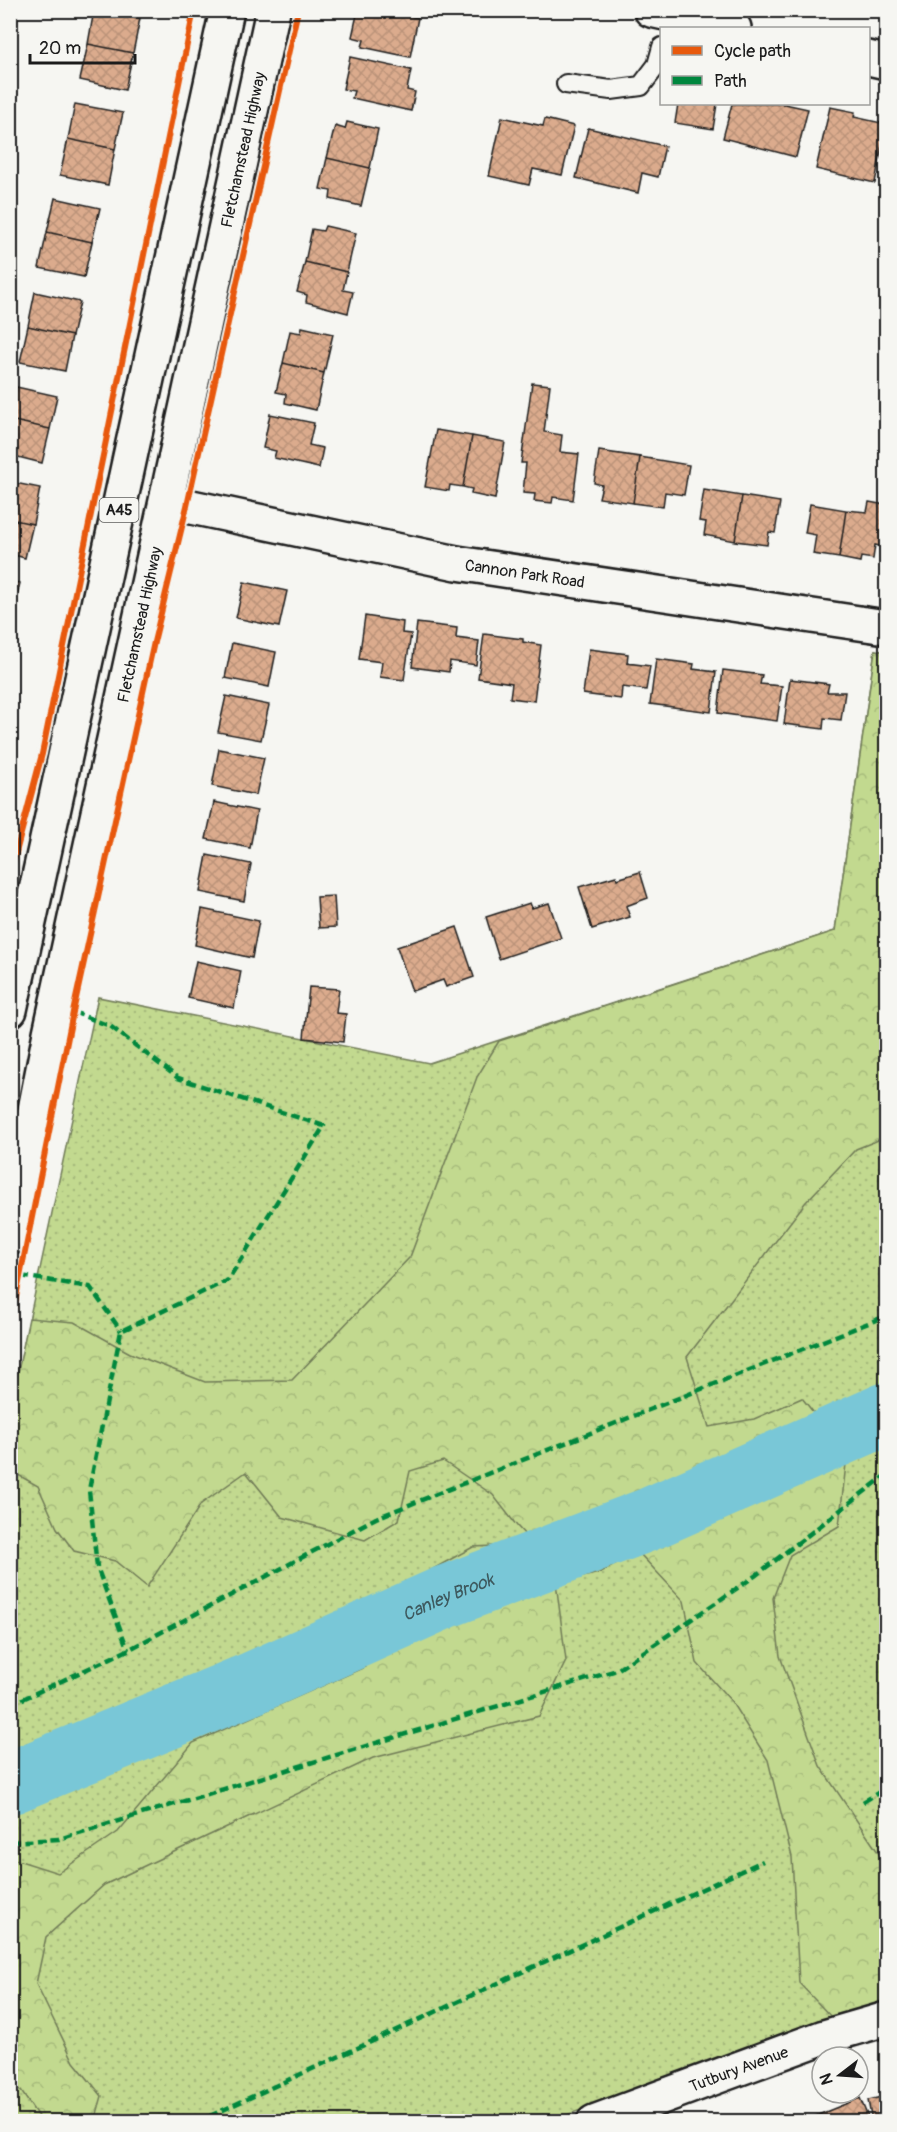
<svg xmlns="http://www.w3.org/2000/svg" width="897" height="2132" font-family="Pangolin,sans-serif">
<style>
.grass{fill:url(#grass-dots);stroke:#6f7a56;stroke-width:1.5}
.forest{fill:url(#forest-crowns);stroke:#6f7a56;stroke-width:1.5}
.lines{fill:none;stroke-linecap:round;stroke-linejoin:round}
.river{stroke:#79c7d7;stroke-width:63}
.building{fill:url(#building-cross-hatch);stroke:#1c1c1c;stroke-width:1.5}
.lane-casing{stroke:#1c1c1c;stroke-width:22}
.street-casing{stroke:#1c1c1c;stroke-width:38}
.highway-casing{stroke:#1c1c1c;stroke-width:38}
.lane{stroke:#f6f6f2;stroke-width:18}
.street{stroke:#f6f6f2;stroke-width:33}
.highway{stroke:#f6f6f2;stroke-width:33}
.quiet{stroke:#00873e;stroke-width:4.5;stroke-dasharray:9 4.5;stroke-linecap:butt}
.cycleway-casing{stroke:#f6f6f2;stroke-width:10}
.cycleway{stroke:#e8590c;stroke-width:6}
.labels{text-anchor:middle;stroke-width:4.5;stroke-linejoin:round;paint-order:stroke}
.shield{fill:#f6f6f2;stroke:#5d5d5c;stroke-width:1.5}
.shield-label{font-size:15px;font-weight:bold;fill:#1c1c1c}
.street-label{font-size:16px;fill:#1c1c1c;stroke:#f6f6f2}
.water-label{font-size:18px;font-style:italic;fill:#3d585d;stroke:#f6f6f2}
</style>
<defs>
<pattern id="grass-dots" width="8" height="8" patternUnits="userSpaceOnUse" patternTransform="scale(1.5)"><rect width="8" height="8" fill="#c2d98f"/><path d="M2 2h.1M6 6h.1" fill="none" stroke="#a6ba7b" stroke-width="1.8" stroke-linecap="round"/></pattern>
<pattern id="forest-crowns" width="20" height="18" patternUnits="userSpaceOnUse" patternTransform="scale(1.5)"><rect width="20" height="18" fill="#c2d98f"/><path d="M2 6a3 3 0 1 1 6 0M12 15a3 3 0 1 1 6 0" fill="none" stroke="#a6ba7b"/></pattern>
<pattern id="building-cross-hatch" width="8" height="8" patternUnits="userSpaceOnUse" patternTransform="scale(1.5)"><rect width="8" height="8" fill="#dbab8d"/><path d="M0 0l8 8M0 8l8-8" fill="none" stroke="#bb9379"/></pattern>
</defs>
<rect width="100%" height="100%" fill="#f6f6f2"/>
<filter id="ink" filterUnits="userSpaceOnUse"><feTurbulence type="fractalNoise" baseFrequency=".0167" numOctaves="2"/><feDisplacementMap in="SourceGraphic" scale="12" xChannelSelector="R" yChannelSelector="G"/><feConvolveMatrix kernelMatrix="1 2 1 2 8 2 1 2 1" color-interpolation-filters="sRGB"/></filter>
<g filter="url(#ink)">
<path class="grass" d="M 875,650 L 886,652 L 886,2002 L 550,2121 L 11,2122 L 11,1405 L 98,997 L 429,1063 L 835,931 Z"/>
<path class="forest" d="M 875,650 L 886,652 L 886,1137 L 856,1149 L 805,1203 L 687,1357 L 709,1427 L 754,1419 L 802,1398 L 847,1455 L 839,1526 L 790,1555 L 773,1598 L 780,1656 L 820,1766 L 886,1864 L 886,2002 L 833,2019 L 799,1983 L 792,1857 L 768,1760 L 731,1701 L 697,1663 L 684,1601 L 639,1553 L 599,1573 L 567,1581 L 517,1526 L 493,1495 L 443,1461 L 410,1471 L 399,1520 L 365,1540 L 282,1517 L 246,1472 L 201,1504 L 147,1587 L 115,1561 L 74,1551 L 57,1528 L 38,1486 L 11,1471 L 11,1405 L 29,1318 L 74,1322 L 130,1353 L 205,1382 L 292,1380 L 410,1257 L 477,1077 L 499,1041 L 835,931 Z
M 515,1545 L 556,1582 L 566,1661 L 539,1716 L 373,1758 L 104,1885 L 46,1937 L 36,1984 L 74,2062 L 102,2096 L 95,2121 L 41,2121 L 21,2091 L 11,2088 L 11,1858 L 58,1873 L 118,1832 L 193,1743 L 365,1667 L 389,1593 L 473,1547 Z"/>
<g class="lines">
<path class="river" id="s1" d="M 10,1783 L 255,1682 L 445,1597 L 647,1520 L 886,1414"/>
</g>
<path class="building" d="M 94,10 L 140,18 L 133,53 L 88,44 Z
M 358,10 L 385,10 L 418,18 L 410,57 L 362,47 L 364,40 L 352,37 Z
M 88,44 L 133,53 L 125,90 L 80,80 Z
M 350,57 L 411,70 L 407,90 L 415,92 L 411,111 L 352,98 L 354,91 L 343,89 Z
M 75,104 L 123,113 L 115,149 L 68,139 Z
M 678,104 L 717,104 L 713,129 L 675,123 Z
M 732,104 L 785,104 L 808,109 L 796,157 L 723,138 Z
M 830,107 L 855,112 L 854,117 L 886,124 L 875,183 L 816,169 Z
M 502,117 L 543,126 L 545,119 L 574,126 L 562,175 L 533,169 L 529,185 L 489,176 Z
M 347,122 L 378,129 L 370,168 L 327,158 L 335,126 L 345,129 Z
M 588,128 L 665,146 L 658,177 L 642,173 L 638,193 L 576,178 Z
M 68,139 L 115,149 L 108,185 L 60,175 Z
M 327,158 L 370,168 L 361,206 L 330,199 L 331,191 L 320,189 Z
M 55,198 L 100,208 L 92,242 L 47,232 Z
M 325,226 L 356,233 L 347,272 L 305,262 L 312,229 L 323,231 Z
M 47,232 L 92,242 L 84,277 L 39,268 Z
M 305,262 L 347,272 L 343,290 L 353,292 L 348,313 L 306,302 L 307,295 L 297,292 Z
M 35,292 L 80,302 L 72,336 L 28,326 Z
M 28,326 L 72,336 L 65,371 L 20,362 Z
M 302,327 L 333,334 L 324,373 L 283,363 L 290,331 L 301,333 Z
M 283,363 L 324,373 L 316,410 L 285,403 L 286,394 L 276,392 Z
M 532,383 L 550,385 L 544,432 L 562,435 L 560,452 L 579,454 L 573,500 L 553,497 L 552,503 L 534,501 L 535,494 L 523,493 L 526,463 L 521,463 Z
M 12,386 L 57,396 L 50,429 L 10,420 Z
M 270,414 L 314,423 L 309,445 L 323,448 L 319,468 L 274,458 L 276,451 L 263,448 Z
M 10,420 L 50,429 L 42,463 L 10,455 Z
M 436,430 L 472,436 L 463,487 L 450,485 L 449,491 L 425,487 Z
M 472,436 L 505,442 L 495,499 L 471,494 L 472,489 L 463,487 Z
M 599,451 L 640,457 L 633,503 L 599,498 L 602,485 L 594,483 Z
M 640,457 L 689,465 L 684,495 L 665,492 L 663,507 L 633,503 Z
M 10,482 L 40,488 L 33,524 L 10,519 Z
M 704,490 L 742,496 L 735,541 L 704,535 L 706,522 L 699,521 Z
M 742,496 L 780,502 L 775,533 L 769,532 L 767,545 L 735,541 Z
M 869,502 L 886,505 L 880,546 L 875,545 L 873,559 L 861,557 L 860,562 L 839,558 L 846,510 L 867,512 Z
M 810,504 L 846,510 L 839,558 L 813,554 L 816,535 L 805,533 Z
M 10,519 L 33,524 L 25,558 L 10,554 Z
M 10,581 L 20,583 L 12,617 L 10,616 Z
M 244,582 L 287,591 L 279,627 L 236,618 Z
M 365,616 L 403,622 L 402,633 L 411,634 L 404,680 L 380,677 L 382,662 L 359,659 Z
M 417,623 L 457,628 L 456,638 L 479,641 L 476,665 L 450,661 L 449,672 L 412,667 Z
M 484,634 L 523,639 L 523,642 L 541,645 L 534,701 L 510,698 L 512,683 L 478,678 Z
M 232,643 L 276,652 L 269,687 L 225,678 Z
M 589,649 L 628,654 L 627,663 L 650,666 L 646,690 L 622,687 L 621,699 L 583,694 Z
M 656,659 L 694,664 L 693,669 L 716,672 L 711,712 L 650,704 Z
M 723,670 L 762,675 L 760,684 L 782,686 L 777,721 L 718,713 Z
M 790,679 L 829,684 L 827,692 L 845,692 L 841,720 L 824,718 L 823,729 L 784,724 Z
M 226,696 L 269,705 L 261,740 L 218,732 Z
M 219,749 L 264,758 L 256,795 L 212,786 Z
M 214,802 L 257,811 L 250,848 L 206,839 Z
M 207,855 L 251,864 L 244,901 L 200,892 Z
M 640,872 L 648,898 L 626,906 L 630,917 L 592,929 L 579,887 L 616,876 L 617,879 Z
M 334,896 L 336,927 L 319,928 L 317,897 Z
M 530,903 L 532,908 L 549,903 L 561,938 L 499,959 L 486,917 Z
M 202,909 L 259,921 L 252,958 L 195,945 Z
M 457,927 L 474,977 L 446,987 L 443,980 L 412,991 L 397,947 Z
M 196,961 L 241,971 L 234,1008 L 188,998 Z
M 309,987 L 339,989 L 336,1013 L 346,1014 L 343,1042 L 304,1038 Z
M 886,2096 L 886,2122 L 872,2122 L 868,2100 Z
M 860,2098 L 870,2122 L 801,2122 Z"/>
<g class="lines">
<defs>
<path id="lane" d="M 566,84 L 611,90 L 641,86 L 657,65 L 662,47"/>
<g id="street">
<path d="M 651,10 L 734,28"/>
<path d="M 868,58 L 886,62"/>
<path id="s2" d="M 168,502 L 457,563 L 886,627"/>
<path id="s3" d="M 594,2122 L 824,2037 L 886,2019"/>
</g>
<g id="highway">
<path d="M 10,1010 L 227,10"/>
<path id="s4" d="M 10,1238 L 50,1033 L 273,10"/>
</g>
</defs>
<use href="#lane" class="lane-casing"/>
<use href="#street" class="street-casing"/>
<use href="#highway" class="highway-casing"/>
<use href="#lane" class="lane"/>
<use href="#street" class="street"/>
<use href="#highway" class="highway"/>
<path class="quiet" d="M 73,1012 L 110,1026 L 178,1078 L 324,1126 L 228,1280 L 121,1331 L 89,1490 L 97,1567 L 128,1650
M 21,1276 L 90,1287 L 121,1331
M 10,1705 L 128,1650 L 376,1518 L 886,1316
M 863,1802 L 886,1788
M 10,1842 L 59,1839 L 617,1670 L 755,1576 L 886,1475
M 197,2122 L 763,1861"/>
<defs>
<path id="cycleway" d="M 10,875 L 42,754 L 194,10
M 10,1327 L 73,1012 L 154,642 L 187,506 L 298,10"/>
</defs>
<use href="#cycleway" class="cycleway-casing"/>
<use href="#cycleway" class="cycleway"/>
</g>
</g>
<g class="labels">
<rect class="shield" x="99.5" y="498" width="39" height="24" rx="4.5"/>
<g class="shield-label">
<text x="119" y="515">A45</text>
</g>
<g class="street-label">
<text dy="6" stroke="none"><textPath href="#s4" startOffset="1113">Fletchamstead Highway</textPath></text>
<text dy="6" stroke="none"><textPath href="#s2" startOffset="364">Cannon Park Road</textPath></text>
<text dy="6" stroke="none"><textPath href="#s4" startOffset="627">Fletchamstead Highway</textPath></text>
<text dy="6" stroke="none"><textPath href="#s3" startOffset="154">Tutbury Avenue</textPath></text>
</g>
<g class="water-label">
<text dy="6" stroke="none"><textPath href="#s1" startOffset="476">Canley Brook</textPath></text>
</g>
</g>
<rect width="897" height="2132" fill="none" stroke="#f6f6f2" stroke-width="36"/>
<rect x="18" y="18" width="861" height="2096" fill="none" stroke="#1c1c1c" stroke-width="2" filter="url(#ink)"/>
<rect x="660" y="27" width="210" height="78" fill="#f6f6f2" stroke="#9f9f9c" stroke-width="1.5"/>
<rect x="672" y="46" width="30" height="9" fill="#e8590c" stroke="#9f9f9c" stroke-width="1.5"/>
<text x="714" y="57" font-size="18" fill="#1c1c1c">Cycle path</text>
<rect x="672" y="76" width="30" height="9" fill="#00873e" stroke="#9f9f9c" stroke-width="1.5"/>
<text x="714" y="87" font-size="18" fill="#1c1c1c">Path</text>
<g transform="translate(840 2075) rotate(253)"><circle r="28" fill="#f6f6f2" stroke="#9f9f9c" stroke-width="1.5"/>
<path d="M0-4.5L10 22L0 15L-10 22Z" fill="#1c1c1c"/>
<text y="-9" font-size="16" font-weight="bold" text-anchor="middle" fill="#1c1c1c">N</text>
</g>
<path d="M30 54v9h105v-9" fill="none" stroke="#1c1c1c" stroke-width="3"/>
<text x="39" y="54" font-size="18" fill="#1c1c1c" stroke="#f6f6f2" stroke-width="4.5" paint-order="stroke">20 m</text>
</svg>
